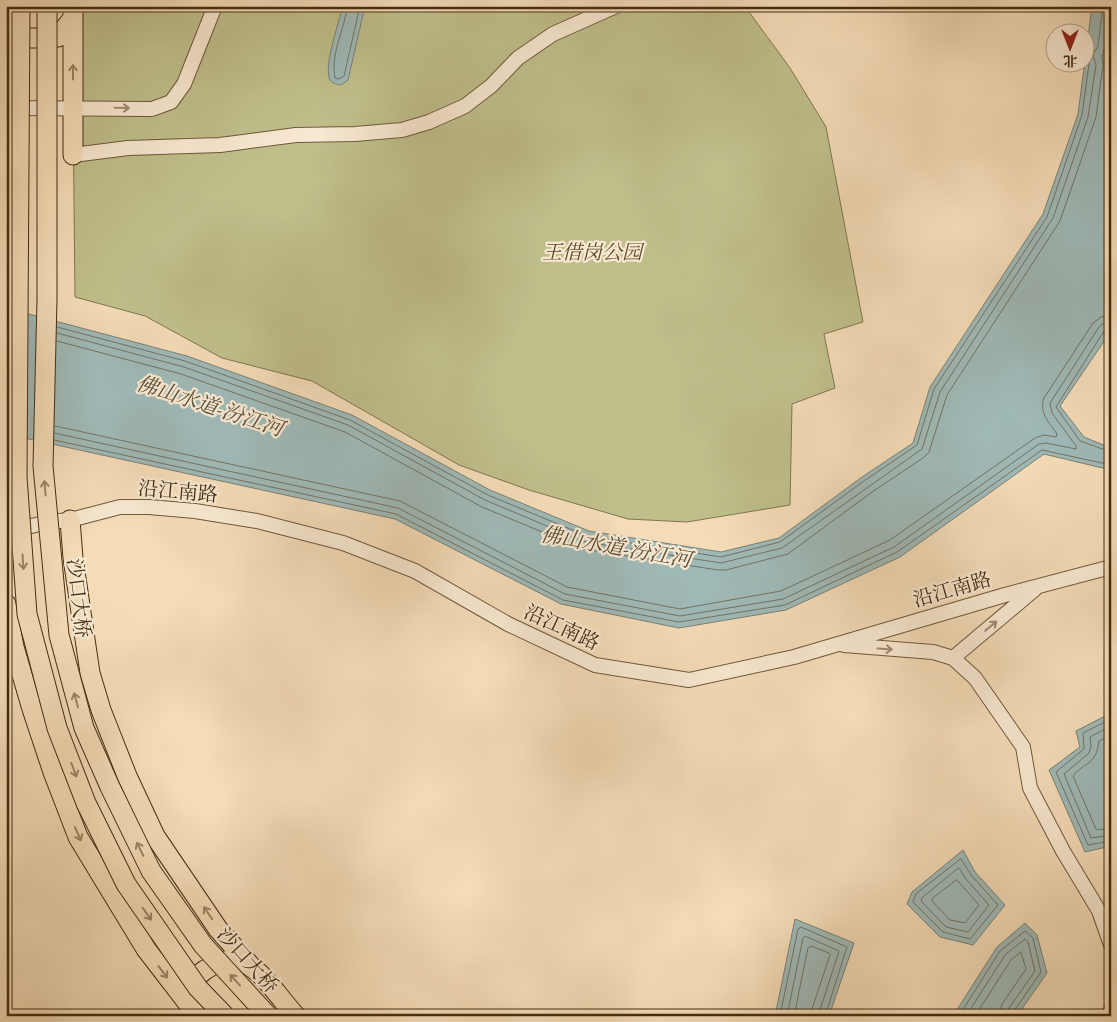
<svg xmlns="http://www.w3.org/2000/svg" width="1117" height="1022" font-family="'EB Garamond','Noto Serif SC',serif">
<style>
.green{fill:#bfbf8c;stroke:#82764e}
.water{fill:#9fb9b7;stroke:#7b8174}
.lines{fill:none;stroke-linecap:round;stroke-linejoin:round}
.shore{stroke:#727364;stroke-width:1}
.minor-casing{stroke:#70593a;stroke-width:16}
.major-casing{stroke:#442d10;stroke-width:21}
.minor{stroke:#f8e8d1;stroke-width:14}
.major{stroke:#f4dcb8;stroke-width:19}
.major-bridge-casing{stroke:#442d10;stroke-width:21;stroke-linecap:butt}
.major-bridge{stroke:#f4dcb8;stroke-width:19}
.oneway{stroke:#9c8464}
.oneway2{stroke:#9e8a70}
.labels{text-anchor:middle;stroke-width:4.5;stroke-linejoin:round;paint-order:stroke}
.park-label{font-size:20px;font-style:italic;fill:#5d4a29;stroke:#f8e8d1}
.street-label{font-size:20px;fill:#442d10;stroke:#f8e8d1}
.water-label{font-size:21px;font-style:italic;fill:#5b503a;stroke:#f8e8d1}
</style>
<rect width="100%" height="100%" fill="#f4dcb8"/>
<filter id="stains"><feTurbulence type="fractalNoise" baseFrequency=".004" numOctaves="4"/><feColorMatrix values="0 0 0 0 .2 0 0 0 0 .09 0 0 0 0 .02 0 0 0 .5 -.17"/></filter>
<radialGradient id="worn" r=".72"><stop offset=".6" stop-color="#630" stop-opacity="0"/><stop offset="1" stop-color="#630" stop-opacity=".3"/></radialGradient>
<path class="green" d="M 72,6 L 757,6 L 749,12 L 790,68 L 826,127 L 863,322 L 824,334 L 835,388 L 792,404 L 790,505 L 687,522 L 628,519 L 529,490 L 459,465 L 312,381 L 222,358 L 145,316 L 75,297 Z"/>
<path class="water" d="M 343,6 L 365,6 L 348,80 L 341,85 C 337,84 333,84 330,80 C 323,68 339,21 343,6 Z
M 1092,6 L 1111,6 L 1111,331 L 1060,406 L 1084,437 L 1111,448 L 1111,470 L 1044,454 L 900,557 L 786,610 L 679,628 L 561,604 L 395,519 L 6,434 L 6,308 L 187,356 L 352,415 L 490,490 L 589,531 L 721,552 L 779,538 L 862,477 L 913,443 L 930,387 L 1043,214 L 1078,114 Z
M 1109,714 L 1111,715 L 1111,846 L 1085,852 L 1049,770 L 1080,747 L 1076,731 Z
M 963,850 L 975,872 L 1005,905 L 973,945 L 940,937 L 907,904 L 912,892 Z
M 795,919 L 854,943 L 829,1016 L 775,1016 Z
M 1025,923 L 1037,935 L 1047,973 L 1017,1016 L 953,1016 L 997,947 Z"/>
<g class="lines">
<path class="shore" d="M 347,6 C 345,30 330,53 335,78 L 339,79 L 344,76 L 360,6
M 57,327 L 185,361 L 350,420 L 488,495 L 587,536 L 721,557 L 780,542 L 864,481 L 917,445 L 934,389 L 1047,217 L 1082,115 L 1089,64 L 1088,60 L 1084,58
M 1111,329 L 1104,331 L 1056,407 L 1080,441 L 1111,452
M 57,333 L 184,367 L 348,425 L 485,500 L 585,542 L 721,563 L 782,548 L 922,449 L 940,392 L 1053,218 L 1088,117 L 1096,65 L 1093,55 L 1098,46 L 1103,6
M 57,341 L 181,374 L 345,432 L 482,507 L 583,549 L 718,570 L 726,570 L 788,554 L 872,492 L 923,458 L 929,452 L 947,395 L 1060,221 L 1096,117 L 1103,65 L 1102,56 L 1105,47 L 1111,6
M 55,426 L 400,501 L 567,587 L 680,609 L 781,591 L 890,540 L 1035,438 L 1044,435 L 1056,437 L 1057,434 C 1049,422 1039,413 1044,398 L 1093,323 L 1101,317 L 1111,315
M 54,433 L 398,508 L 565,594 L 680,616 L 783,599 L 894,547 L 1039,444 L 1046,443 L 1076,449 L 1076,446 L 1052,413 L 1050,403 L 1099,327 L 1104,323 L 1111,322
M 54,440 L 396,514 L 563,600 L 679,622 L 785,605 L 897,552 L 1042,450 L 1111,465
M 1111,719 L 1083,733 L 1084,749 L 1056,772 L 1088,845 L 1111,841
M 1111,726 L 1090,737 L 1091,747 L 1089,753 L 1064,774 L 1091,838 L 1111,835
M 1111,735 L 1099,741 C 1096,766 1085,761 1073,776 L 1096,829 L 1098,830 L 1111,828
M 961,859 L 971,875 L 998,905 L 970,939 L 943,932 L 913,902 L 916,894 Z
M 959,868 L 966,879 L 989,905 L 968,932 L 946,927 L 921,901 L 922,898 Z
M 957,880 L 979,905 L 965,923 L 950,920 L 932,901 L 932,899 Z
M 780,1016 L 798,929 L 801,927 L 847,947 L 825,1016
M 787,1016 L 803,938 L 805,936 L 839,951 L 818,1016
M 794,1016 L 808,948 L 811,946 L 829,953 L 830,955 L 812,1009 L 811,1016
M 959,1016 L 1000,951 L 1025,931 L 1033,938 L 1041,972 L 1014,1011 L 1013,1016
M 966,1016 L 1005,955 L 1025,939 L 1028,942 L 1035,971 L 1009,1008 L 1007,1016
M 975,1016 L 1011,960 L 1021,952 L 1026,969 L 1002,1004 L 999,1016"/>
<defs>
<path id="minor" d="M 6,108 L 152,109 L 171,102 L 184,84 L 215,6
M 73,155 L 128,148 L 220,145 L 296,135 L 355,134 L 402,130 L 429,122 L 465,106 L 491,86 L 518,58 L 553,34 L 616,6
M 6,532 L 48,522 L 70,520 L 120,507 L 149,507 L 195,511 L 257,521 L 343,543 L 415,571 L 508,624 L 595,665 L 689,680 L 794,657 L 1005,595 L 1111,567
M 844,645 L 933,652 L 953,658 L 975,678 L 1023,747 L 1030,788 L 1063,851 L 1099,911 L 1111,945
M 953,658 L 1035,589
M 1110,1016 L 1111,1010"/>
<path id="major" d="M 73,6 L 73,155
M 6,30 C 22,41 39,38 58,37 L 73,18
M 70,520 L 73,558 L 90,673 L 101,710 L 127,776 L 155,836 L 218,929 L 250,965
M 6,604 L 14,647 L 32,709 L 53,772 L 78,837 L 146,949 L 196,1014
M 191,996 C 189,987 197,975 205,970 C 248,939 270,989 296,1016"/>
</defs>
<use href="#minor" class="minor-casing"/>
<use href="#major" class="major-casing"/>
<use href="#minor" class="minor"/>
<use href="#major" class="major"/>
<defs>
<path id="major-bridge" d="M 20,6 L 17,477 L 27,614 L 57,728 L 86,803 L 126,884 L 198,988 L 225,1016
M 47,6 L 47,299 L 43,466 L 59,635 L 84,728 L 110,787 L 151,871 L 203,945 L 268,1016"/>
</defs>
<use href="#major-bridge" class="major-bridge-casing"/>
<use href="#major-bridge" class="major-bridge"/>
</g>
<defs><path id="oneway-shaft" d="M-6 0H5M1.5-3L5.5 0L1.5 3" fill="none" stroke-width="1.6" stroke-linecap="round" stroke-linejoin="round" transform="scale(1.25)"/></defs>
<g class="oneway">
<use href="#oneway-shaft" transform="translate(73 72) rotate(-90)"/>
<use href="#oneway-shaft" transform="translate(45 488) rotate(-95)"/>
<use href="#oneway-shaft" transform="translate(23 562) rotate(86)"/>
<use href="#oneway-shaft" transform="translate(76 700) rotate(-105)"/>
<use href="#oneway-shaft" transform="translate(74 770) rotate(69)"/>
<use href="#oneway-shaft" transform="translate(78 834) rotate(66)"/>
<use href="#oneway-shaft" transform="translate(140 849) rotate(-116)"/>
<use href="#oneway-shaft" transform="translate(208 913) rotate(-124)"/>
<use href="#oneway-shaft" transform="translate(147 914) rotate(55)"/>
<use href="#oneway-shaft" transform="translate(163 972) rotate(52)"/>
<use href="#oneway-shaft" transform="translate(235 980) rotate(-132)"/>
</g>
<g class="oneway2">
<use href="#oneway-shaft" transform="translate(122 108) rotate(1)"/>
<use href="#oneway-shaft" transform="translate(991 626) rotate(-40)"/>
<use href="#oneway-shaft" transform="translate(885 649) rotate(4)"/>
</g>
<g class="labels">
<g class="park-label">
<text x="592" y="259">王借岗公园</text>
</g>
<g class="street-label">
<text transform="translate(178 491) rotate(5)" y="7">沿江南路</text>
<text transform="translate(952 589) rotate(-16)" y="7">沿江南路</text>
<text transform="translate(79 598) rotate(83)" y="7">沙口大桥</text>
<text transform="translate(562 627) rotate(25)" y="7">沿江南路</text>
<text transform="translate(248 960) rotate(48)" y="7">沙口大桥</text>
</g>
<g class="water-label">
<text transform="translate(210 406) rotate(18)" y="7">佛山水道-汾江河</text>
<text transform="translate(616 547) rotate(10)" y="7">佛山水道-汾江河</text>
</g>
</g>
<rect width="1117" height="1022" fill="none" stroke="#f4dcb8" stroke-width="25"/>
<rect x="8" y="8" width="1102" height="1007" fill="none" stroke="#442d10" stroke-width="2.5"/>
<rect x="12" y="12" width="1092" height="997" fill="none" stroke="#442d10"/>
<g transform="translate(1070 48) rotate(180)"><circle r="24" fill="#f8e8d1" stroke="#b09d84"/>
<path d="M0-4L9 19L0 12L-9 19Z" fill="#8f2418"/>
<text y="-8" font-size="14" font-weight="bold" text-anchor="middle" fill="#442d10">北</text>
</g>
<rect width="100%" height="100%" filter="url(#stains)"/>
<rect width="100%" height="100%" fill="url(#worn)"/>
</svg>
